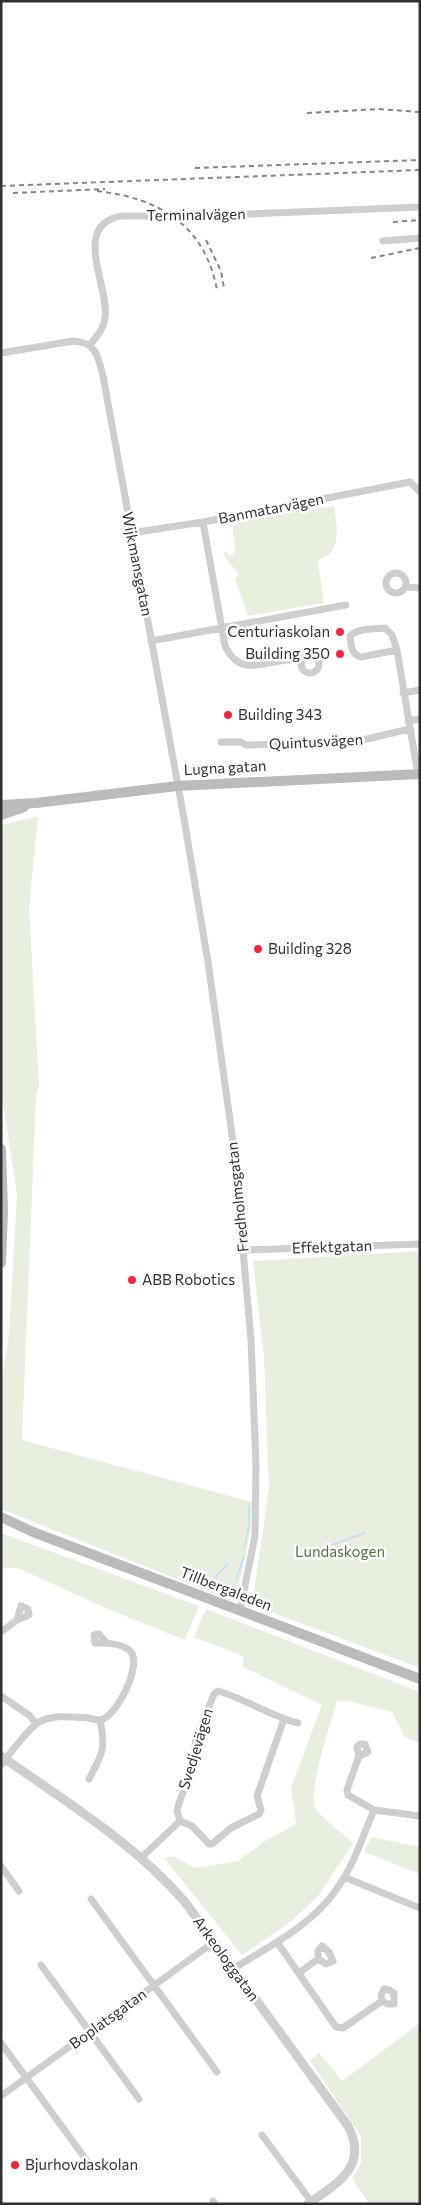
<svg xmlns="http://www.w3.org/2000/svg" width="421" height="2205" font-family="Commissioner,sans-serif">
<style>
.green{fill:#e8efdf}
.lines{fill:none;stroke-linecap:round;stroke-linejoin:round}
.stream{stroke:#c9e2f0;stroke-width:2}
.minor{stroke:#cecece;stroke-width:7}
.tertiary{stroke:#cecece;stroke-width:9}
.secondary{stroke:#bbb;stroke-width:10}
.rail{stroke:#868686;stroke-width:2;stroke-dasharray:5 4;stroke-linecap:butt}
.poi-dot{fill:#f6263b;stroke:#fff;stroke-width:2}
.labels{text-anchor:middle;stroke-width:5;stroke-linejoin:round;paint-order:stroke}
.street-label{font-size:15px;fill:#313131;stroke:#fff}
.poi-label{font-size:15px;fill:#313131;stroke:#fff;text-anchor:start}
.park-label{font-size:15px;fill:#557239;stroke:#fff}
</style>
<rect width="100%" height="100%" fill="#fff"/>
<path class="green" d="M 334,506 C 336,519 340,539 332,551 C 329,554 322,558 318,561 L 324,603 L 248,616 L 235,580 L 239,574 L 227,560 L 223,552 L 226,551 L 229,555 L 233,555 C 239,545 231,537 233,526 L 243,520 Z
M 38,816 L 29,909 L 39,1085 L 36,1096 L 22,1440 L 252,1502 C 252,1536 243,1569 234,1602 L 1,1509 L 1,1384 L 9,1335 L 17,1194 L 1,1090 L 1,825 Z
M 420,1251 L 420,1668 L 252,1605 L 269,1488 L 264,1358 L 253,1261 Z
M 1,1533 L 199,1606 L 185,1640 L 110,1610 L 18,1568 L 5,1568 L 1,1570 Z
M 206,1609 L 420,1692 L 420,1743 L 405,1737 L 392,1712 L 348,1701 L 337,1701 C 332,1720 306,1795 316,1809 C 322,1819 344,1834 353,1843 L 319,1895 L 293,1920 L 242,1955 L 164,1858 L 174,1856 L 194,1868 L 238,1861 L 265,1841 L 296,1824 L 291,1787 L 322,1705 L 243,1667 L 243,1656 L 194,1637 Z
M 372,1837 L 420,1847 L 420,1874 L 364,1852 Z
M 420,2023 L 420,2204 L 369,2204 L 352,2178 L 361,2163 L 361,2136 L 310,2061 L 319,2053 L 342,2081 Z"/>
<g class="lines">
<path class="stream" d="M 245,1546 L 249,1524 L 249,1506
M 325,1547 L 365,1533
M 236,1580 L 244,1556
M 213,1587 L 217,1575 L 227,1565"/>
<path class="minor" d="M 383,241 L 420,238
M 90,345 C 96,337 104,329 105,318 C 110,287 70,224 122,216 L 198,216 L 420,207
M 1,353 L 73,341 C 96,342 98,356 103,376 L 183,813 L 208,962 L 234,1149 L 251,1340 L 256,1465 L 255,1536 L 240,1610
M 203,522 L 225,646 C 243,683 271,655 302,660
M 131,533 L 203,522 L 410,482 L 420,492
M386 583a10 10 0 1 1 20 0a10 10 0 1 1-20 0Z
M 405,587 L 420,588
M 151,641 L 346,605
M 397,650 L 392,635 L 385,628 C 374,629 358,628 350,636 C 351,645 351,655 361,657 L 397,650 L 418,775
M301 664a9 9 0 1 1 18 0a9 9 0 1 1-18 0Z
M 403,693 L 420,690
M 408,721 L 420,719
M 221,742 L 241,742 L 246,745 L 349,742 L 363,740 L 409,729
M 243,1250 L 420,1244
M 1,1632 L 17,1620 L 29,1615 L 28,1609 L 21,1606 L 17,1620
M 1,1696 L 29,1715 L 36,1723
M 359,1756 L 368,1752 L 365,1744 L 360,1744 L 357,1747 L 359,1756 L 347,1790 L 348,1795 L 374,1810 L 420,1816
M 1,1765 C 7,1757 31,1726 39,1722 C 54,1714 72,1717 88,1718 C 92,1719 97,1720 100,1720 C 117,1717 142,1665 131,1652 C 123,1643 106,1643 95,1643 L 94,1635 L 99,1634 L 105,1641
M 89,1779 C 103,1753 106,1749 100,1720
M 180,1821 L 177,1811 L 179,1803 L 192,1769 L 196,1739 L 214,1694 L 218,1691 C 246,1699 270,1716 298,1723
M 180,1821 L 192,1826 L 209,1844 L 212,1844 L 231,1828 L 259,1814 L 261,1810 L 257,1796 L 284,1719
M 142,1857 L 180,1821
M 1,1866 L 19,1891
M 344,1877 L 420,1908
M 91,1899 L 217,2072
M 277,1942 L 336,2027 L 343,2028 L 382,2001
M 41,1965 L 139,2099
M 233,1969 C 269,1946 311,1926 336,1890 C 353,1867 363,1836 374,1810
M 299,1973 L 318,1959 L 326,1964 L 333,1961 L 329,1952 L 322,1946 L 318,1951 L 318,1959
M 384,1989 L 389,1990 L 394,1993 L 394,2004 L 388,2004 L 382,2001 L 381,1995 Z
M 1,2043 L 90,2165
M 1,2096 L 214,1942
M 262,2135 L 313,2204
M 213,2201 L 215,2204"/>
<path class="tertiary" d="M 1,1756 C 66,1802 133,1842 185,1902 L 348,2126 C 369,2167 337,2183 308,2204"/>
<path class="secondary" d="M 1,805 L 36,803 L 177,786 L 420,774
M 1,815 L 24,807
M 1,1149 L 3,1211 L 1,1263
M 1,1517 L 33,1532 L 420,1679"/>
<path class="rail" d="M 307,113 L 378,109 L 420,112
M 195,168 L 420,160
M 1,186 L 420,170
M 97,191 C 159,198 205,225 217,290
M 13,193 L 105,189
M 393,222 L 420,220
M 206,240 L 221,271 L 224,288
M 371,258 L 420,248"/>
</g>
<g class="poi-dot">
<circle cx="340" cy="632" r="5"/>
<circle cx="340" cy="654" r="5"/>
<circle cx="228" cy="715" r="5"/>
<circle cx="258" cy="949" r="5"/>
<circle cx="132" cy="1280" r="5"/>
<circle cx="15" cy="2165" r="5"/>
</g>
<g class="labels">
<g class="street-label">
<text transform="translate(196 215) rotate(-1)" y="5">Terminalvägen</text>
<text transform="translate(271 509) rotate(-11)" y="5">Banmatarvägen</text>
<text transform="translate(137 564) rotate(79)" y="5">Wijkmansgatan</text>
<text transform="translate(316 742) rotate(-3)" y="5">Quintusvägen</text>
<text transform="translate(225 768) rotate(-3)" y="5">Lugna gatan</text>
<text transform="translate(238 1197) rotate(-96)" y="5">Fredholmsgatan</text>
<text transform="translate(332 1247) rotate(-2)" y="5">Effektgatan</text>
<text transform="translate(226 1589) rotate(21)" y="5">Tillbergaleden</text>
<text transform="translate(196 1749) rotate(-73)" y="5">Svedjevägen</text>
<text transform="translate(226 1959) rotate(54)" y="5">Arkeologgatan</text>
<text transform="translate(108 2019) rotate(-36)" y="5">Boplatsgatan</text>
</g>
<g class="poi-label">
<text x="330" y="637" text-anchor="end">Centuriaskolan</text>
<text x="330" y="659" text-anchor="end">Building 350</text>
<text x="238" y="720">Building 343</text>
<text x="268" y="954">Building 328</text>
<text x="142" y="1285">ABB Robotics</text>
<text x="25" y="2170">Bjurhovdaskolan</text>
</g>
<g class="park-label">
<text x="340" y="1557">Lundaskogen</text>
</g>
</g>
<rect width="421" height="2205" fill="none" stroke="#313131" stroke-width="5"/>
</svg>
